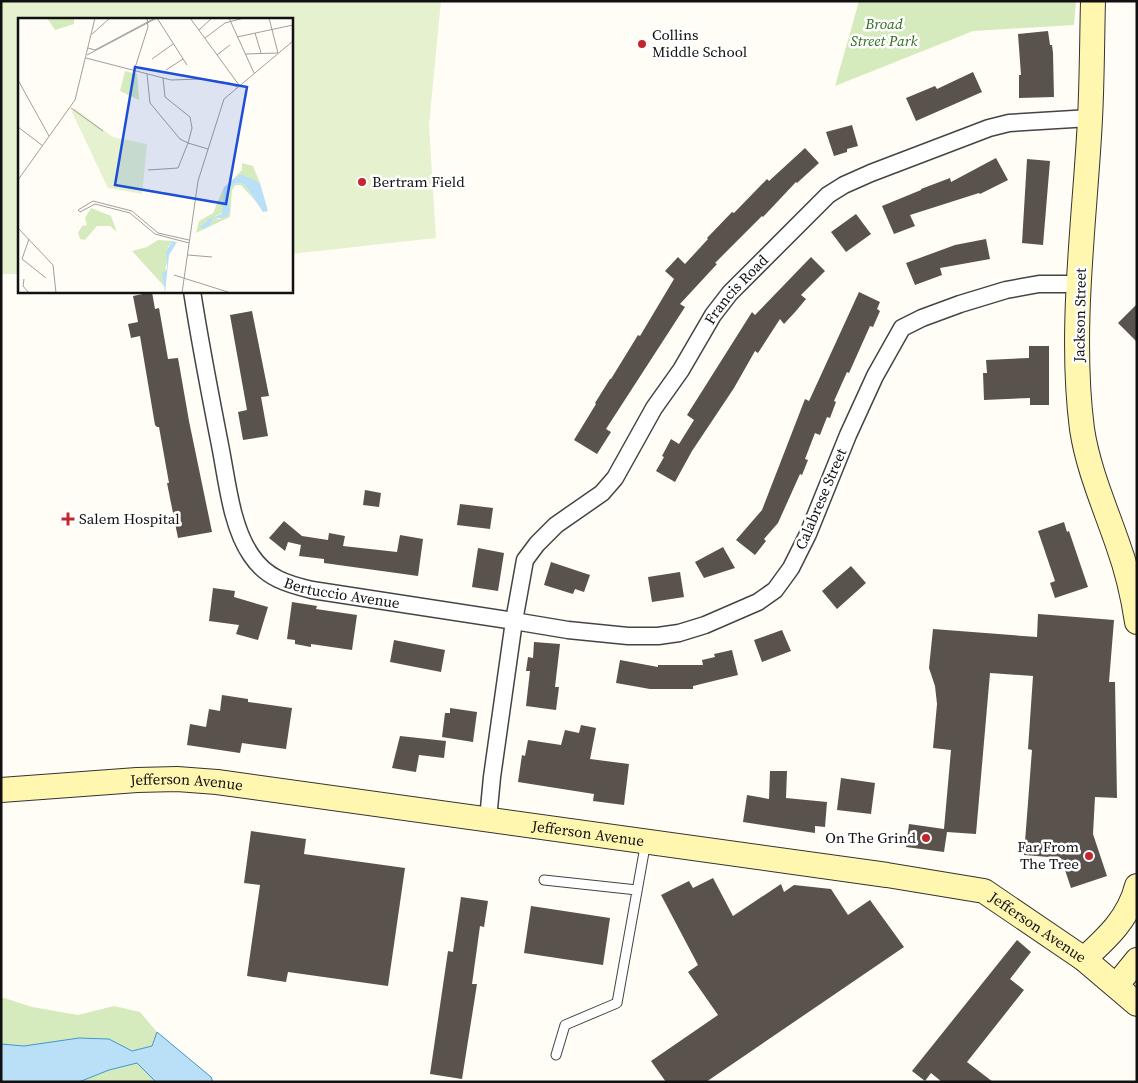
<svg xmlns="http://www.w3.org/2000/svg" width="1138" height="1083" font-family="'Source Serif 4',serif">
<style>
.green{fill:#d5ebbd}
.pitch{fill:#e6f2cf}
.water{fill:#b9e0f7;stroke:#3f96cf}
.building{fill:#5a524d}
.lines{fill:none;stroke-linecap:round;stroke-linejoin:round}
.service-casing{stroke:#444;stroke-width:11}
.minor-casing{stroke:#444;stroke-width:19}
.secondary-casing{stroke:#333;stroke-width:26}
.service{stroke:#fff;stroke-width:9}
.minor{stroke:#fff;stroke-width:16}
.secondary{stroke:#fff6b0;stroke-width:24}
.poi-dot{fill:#c4262e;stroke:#fff;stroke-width:2}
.labels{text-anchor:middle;stroke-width:5;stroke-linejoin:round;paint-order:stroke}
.park-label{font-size:15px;font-style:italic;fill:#2f6b1f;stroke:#fff}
.poi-label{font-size:15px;fill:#111;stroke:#fff;text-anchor:start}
.street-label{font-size:15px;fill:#111;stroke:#fff}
.inset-road{fill:none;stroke:#a09f9a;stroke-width:1}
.view{fill:#1d4ed8;fill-opacity:0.15;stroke:#1d4ed8;stroke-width:2.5}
.inset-edge{fill:none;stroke:#111;stroke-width:2.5}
</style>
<rect width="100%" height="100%" fill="#fffdf5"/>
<path class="green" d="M 859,1 L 1076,1 L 1074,25 L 973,31 L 835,86 Z
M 1,997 L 32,1007 L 78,1015 L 114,1006 L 140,1012 L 157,1032 L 152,1046 L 132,1051 L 108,1039 L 79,1038 L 24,1046 L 1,1044 Z
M 137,1063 L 156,1082 L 79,1082 L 109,1070 Z"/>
<path class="pitch" d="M 1,1 L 441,1 L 429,125 L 436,238 L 291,254 L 291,19 L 19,19 L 19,274 L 1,274 Z"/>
<path class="water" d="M 157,1032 L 211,1077 L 213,1082 L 156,1082 L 137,1063 L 109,1070 L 79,1082 L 1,1082 L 1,1044 L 24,1046 L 79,1038 L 109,1039 L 132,1051 L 152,1046 Z"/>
<path class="building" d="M 1048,31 L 1050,45 L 1052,45 L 1053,53 L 1054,97 L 1019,98 L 1019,75 L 1021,75 L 1018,34 Z
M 973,72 L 982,92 L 916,121 L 906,98 L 935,86 L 937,89 Z
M 852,125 L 858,146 L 847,149 L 847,152 L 834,156 L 826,132 Z
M 805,148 L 819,163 L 797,183 L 796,182 L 763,217 L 762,216 L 715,263 L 717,264 L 680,304 L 685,307 L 606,429 L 611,432 L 597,454 L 574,440 L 596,404 L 595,403 L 610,379 L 611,379 L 638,335 L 640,336 L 674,279 L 665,271 L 678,257 L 685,264 L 708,239 L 707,238 L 732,212 L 734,213 L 767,179 L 769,181 Z
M 996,158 L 1008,180 L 980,194 L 979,193 L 910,215 L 915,226 L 894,234 L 882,206 L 921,190 L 921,189 L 950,178 L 951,182 Z
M 1027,159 L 1050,161 L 1043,245 L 1022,243 Z
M 856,214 L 871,234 L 846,252 L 831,232 Z
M 986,239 L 990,259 L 940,268 L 942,275 L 915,285 L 906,263 L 955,245 Z
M 811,257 L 825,271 L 801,295 L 806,299 L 796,311 L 784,324 L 780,319 L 758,353 L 755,351 L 734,388 L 692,451 L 675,482 L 656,471 L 664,457 L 662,456 L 671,439 L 679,444 L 694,420 L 687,415 L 752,312 L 755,315 Z
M 152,292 L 155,309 L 159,308 L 168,359 L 178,358 L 189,421 L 212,532 L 178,538 L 167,483 L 169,483 L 159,427 L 157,427 L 155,425 L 140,336 L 131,338 L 128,324 L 138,322 L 133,296 Z
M 859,292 L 880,302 L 877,309 L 880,311 L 873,327 L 870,326 L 849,373 L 847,372 L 834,401 L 836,402 L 830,418 L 827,417 L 820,435 L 815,433 L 805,459 L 808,460 L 802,475 L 800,474 L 778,523 L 764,539 L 766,541 L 755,555 L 736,540 L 762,510 L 805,399 L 809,401 Z
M 1137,304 L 1137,342 L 1118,323 Z
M 252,311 L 269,396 L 261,397 L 268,436 L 243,440 L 238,412 L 247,410 L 230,315 Z
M 1029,346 L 1049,346 L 1049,405 L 1030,405 L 1030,398 L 984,400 L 983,373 L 987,373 L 986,360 L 1029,358 Z
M 365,490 L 381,493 L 379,507 L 363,505 Z
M 460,504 L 493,508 L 490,529 L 457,525 Z
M 284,521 L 302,536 L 328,540 L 329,533 L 345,536 L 343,546 L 397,552 L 400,535 L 423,539 L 418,576 L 324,563 L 324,559 L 299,556 L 301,545 L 288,542 L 285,551 L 269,538 Z
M 1064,522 L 1067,532 L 1069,531 L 1088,587 L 1055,598 L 1050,583 L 1055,581 L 1038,531 Z
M 723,547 L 735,568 L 704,578 L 695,562 Z
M 478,548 L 504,553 L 498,591 L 472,587 Z
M 551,562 L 590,575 L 584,592 L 575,589 L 573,594 L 544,585 Z
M 851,566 L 866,583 L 837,609 L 822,591 Z
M 680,572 L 684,597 L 652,602 L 648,577 Z
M 213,588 L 235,591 L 234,597 L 268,607 L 258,640 L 236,634 L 239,625 L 209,621 Z
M 292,602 L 317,606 L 316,609 L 357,615 L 352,650 L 311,644 L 311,647 L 295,644 L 295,640 L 287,639 Z
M 1038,614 L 1114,620 L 1109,682 L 1115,682 L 1117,798 L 1095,797 L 1093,834 L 1107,876 L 1071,888 L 1061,858 L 1024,855 L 1032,750 L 1028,749 L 1033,676 L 990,673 L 976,834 L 947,832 L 944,852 L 906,847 L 909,824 L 944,829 L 951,750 L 933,748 L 937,704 L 935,686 L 929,668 L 933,629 L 1037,637 Z
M 782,630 L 791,651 L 762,662 L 754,640 Z
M 394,640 L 445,650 L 441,672 L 390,662 Z
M 534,642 L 560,644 L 555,687 L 559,687 L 556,710 L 526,706 L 530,671 L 526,671 L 528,657 L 533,658 Z
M 732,650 L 738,675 L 693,686 L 693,689 L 650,689 L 616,683 L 620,660 L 658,667 L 658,665 L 703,665 L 702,660 L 715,657 L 714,654 Z
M 222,695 L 248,699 L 248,702 L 292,708 L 286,749 L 242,743 L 240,753 L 187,745 L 190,724 L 206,727 L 209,709 L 220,711 Z
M 450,708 L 477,712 L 473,742 L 442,737 L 445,713 L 450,713 Z
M 581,725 L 596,728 L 590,759 L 629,764 L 624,805 L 593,801 L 594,794 L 518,782 L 522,755 L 525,756 L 528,740 L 561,745 L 565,730 L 579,733 Z
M 400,736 L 446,741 L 444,758 L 419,755 L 416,772 L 392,768 Z
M 770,771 L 787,771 L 786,798 L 827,802 L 825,827 L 815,826 L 815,833 L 743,822 L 747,795 L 769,799 Z
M 841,778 L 875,783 L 871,814 L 837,810 Z
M 251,831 L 306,839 L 304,854 L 405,868 L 388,986 L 288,972 L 286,982 L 247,976 L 260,885 L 244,883 Z
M 713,878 L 733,916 L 781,884 L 784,892 L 794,885 L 831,889 L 848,915 L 870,900 L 904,947 L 706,1082 L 666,1082 L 651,1061 L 718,1015 L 688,972 L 698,965 L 661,895 L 689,881 L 693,888 Z
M 461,897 L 488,901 L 484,927 L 480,926 L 472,984 L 477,984 L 462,1079 L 430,1074 L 448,951 L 453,952 Z
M 531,906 L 610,918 L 603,965 L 524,953 Z
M 1017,940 L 1031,952 L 1010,979 L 1024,990 L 967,1062 L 993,1082 L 942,1082 L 931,1073 L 925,1081 L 912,1071 Z"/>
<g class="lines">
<defs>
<path id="service" d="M 544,880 L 637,890
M 556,1055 L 565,1025 L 617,1003 L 646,841"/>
<g id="minor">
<path id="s1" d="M 1080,284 L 1039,284 L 1006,290 L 960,304 L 922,318 L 902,328 L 875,376 L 848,435 L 808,534 L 791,568 L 775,590 L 758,602 L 705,625 L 679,633 L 658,636 L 628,636 L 568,630 L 514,621 L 525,560 L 537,544 L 556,525 L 602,493 L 615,478 L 654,408 L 681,370 L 713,315 L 730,293 L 828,195 L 844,185 L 871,173 L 989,128 L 1009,123 L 1090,118"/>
<path id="s2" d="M 192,291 C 200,343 210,394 220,445 C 227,480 231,526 251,555 C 266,578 287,584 312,590 L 514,621 L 492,777 L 488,819"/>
</g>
<g id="secondary">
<path d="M 1093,1 C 1092,40 1092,80 1090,119 C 1085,219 1069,329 1082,429 C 1088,469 1105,507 1118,545 C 1127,570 1133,595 1137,622"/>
<path id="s3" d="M 1,790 L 137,780 L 177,779 L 217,782 L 887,875 L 984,891 L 1084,959 L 1137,1004"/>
<path d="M 1084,959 C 1107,938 1129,918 1137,886"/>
<path d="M 1116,986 L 1137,960"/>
</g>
</defs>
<use href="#service" class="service-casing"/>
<use href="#minor" class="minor-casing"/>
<use href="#secondary" class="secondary-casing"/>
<use href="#service" class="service"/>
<use href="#minor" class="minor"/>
<use href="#secondary" class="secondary"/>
</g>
<g class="poi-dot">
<circle cx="642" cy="44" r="5"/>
<circle cx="362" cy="182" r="5"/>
<path d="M65.5 511.5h5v5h5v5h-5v5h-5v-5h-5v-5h5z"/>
<circle cx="926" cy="838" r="5"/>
<circle cx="1089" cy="856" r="5"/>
</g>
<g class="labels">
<g class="park-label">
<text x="884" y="29">Broad<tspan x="884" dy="17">Street Park</tspan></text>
</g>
<g class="poi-label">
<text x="652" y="40">Collins<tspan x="652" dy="17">Middle School</tspan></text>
<text x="372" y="187">Bertram Field</text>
<text x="79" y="524">Salem Hospital</text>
<text x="916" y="843" text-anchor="end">On The Grind</text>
<text x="1079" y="852" text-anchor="end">Far From<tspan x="1079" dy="17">The Tree</tspan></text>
</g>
<g class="street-label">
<text dy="5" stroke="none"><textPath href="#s1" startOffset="1159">Francis Road</textPath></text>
<text transform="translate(1080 315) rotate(-89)" y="5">Jackson Street</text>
<text transform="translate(821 499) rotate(-67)" y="5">Calabrese Street</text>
<text dy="5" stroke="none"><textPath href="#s2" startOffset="374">Bertuccio Avenue</textPath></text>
<text dy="5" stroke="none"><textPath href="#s3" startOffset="186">Jefferson Avenue</textPath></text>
<text dy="5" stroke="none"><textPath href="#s3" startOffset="591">Jefferson Avenue</textPath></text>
<text dy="5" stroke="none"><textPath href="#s3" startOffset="1056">Jefferson Avenue</textPath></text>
</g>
</g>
<g transform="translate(18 18)">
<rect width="275" height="275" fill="#fffdf5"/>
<path d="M 29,0 L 56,0 L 56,6 L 37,12 ZM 107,53 L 119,56 L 121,82 L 102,73 ZM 224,145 L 235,148 L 242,165 L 224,159 L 212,164 L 224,152 ZM 218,165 L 226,166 L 237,183 L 223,167 L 218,167 L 214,172 L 212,199 L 178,215 L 181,203 L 195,195 L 206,169 L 205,195 L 198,198 L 184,207 L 184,210 L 193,207 L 195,201 L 202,201 L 211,190 L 209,172 ZM 73,190 L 93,198 L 99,214 L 92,208 L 79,208 L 67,222 L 62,221 L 60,215 L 64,208 L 69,207 L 67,200 ZM 140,222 L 154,223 L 150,229 L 146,268 L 114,233 L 129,229 Z" fill="#d5ebbd"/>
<path d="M 56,90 L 95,119 L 129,126 L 124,176 L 90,170 L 54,94 Z" fill="#e6f2cf"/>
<path d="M 223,156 L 242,165 L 250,193 L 245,194 L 226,166 L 218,165 L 209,172 L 212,192 L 209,199 L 195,201 L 193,207 L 185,211 L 182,209 L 191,201 L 204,196 L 206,169 ZM 154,223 L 159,224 L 151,237 L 147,275 L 144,256 L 149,251 L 148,234 Z" fill="#b9e0f7"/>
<path class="inset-road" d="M 139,0 L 169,47M 172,0 L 221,67M 211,0 L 236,55M 181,12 L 194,0M 237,15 L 243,35M 74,16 L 92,0M 219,19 L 275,7M 187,20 L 207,5 L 226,0M 70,30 L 77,32 L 137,0M 227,36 L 260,35 L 251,0M 69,37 L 139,0M 199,37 L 212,27M 68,40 L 153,62 L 183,61 L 212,65 L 219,69M 134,41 L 155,26M 148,52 L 165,41M 116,53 L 130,9 L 129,0M 129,56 L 132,85 L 162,121 L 170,125 L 174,110 L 172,99 L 147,79 L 145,60M 0,62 L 31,118M 53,90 L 85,113M 0,109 L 25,128M 130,152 L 160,150 L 170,125 L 190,131M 0,162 L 57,82 L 77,0M 0,210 L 35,247 L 38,275M 11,221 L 4,241 L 28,260M 171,225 L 137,216 L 112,195 L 77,186 L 62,194 L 60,192 L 75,183 L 114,193 L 140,215 L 171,222M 170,237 L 194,239M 156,257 L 213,275M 6,261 L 5,268 L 11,275M 164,275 L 180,163 L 206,81 L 275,23"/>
<path class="view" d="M 117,49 L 229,69 L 208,186 L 97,167 Z"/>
<rect width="275" height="275" class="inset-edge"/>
</g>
<rect width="1138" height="1083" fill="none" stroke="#111111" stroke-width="5"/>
</svg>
